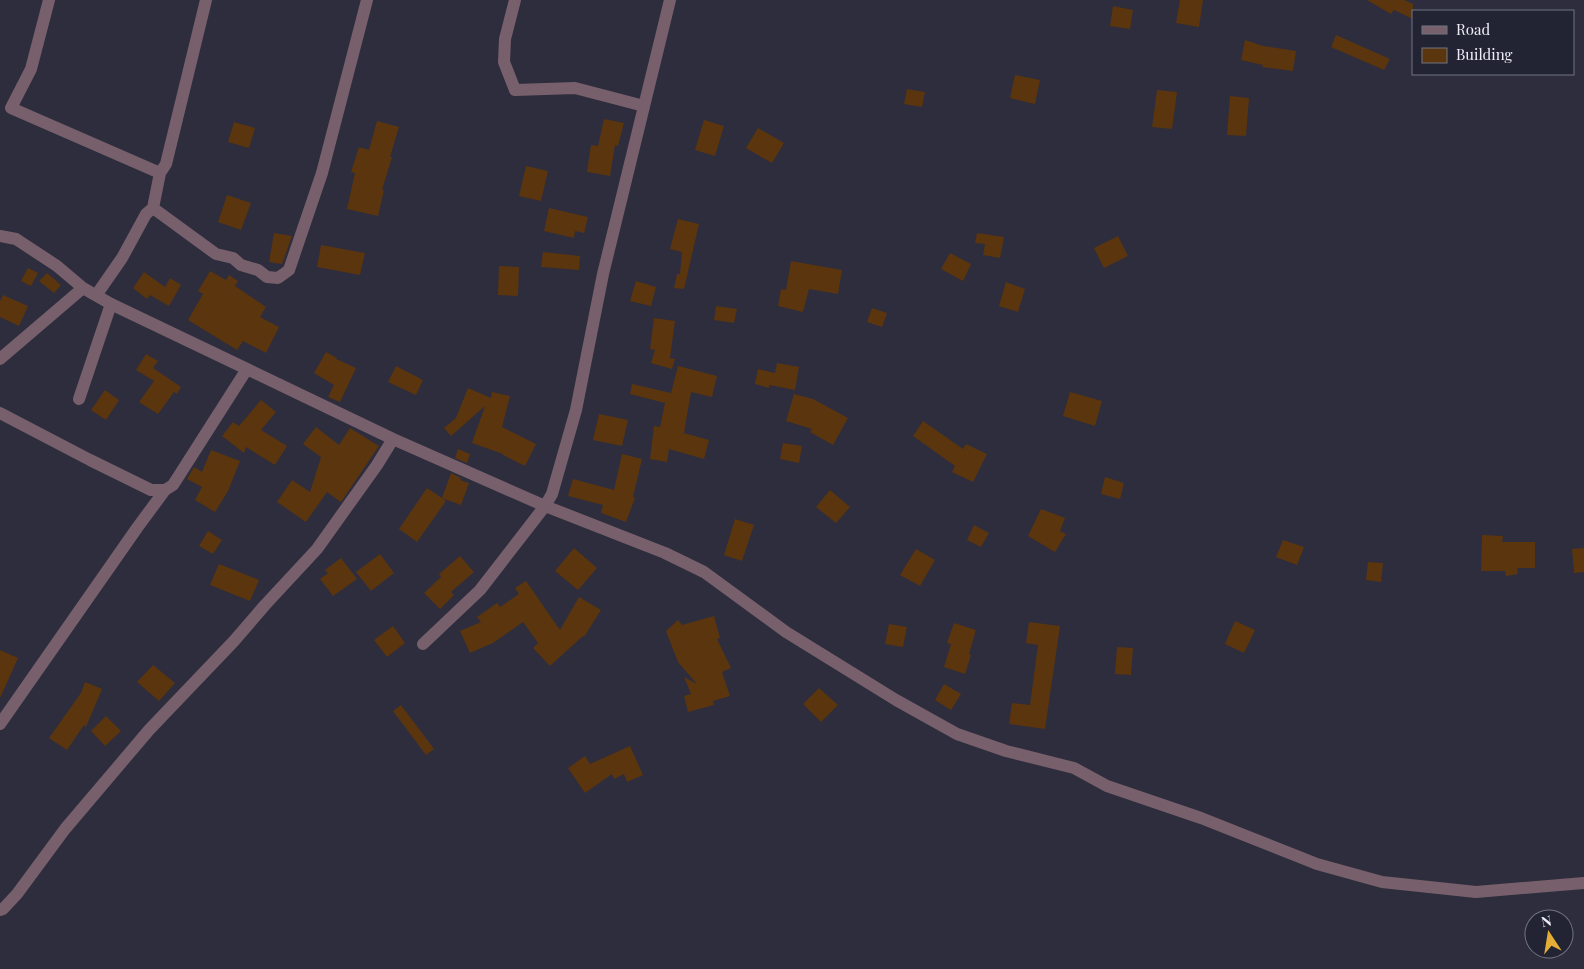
<svg xmlns="http://www.w3.org/2000/svg" width="1584" height="969" font-family="'Playfair Display',serif">
<style>
.building{fill:#5b350e}
.lines{fill:none;stroke-linecap:round;stroke-linejoin:round}
.minor{stroke:#77606b;stroke-width:12}
</style>
<rect width="100%" height="100%" fill="#2d2d3d"/>
<path class="building" d="M 1180,0 L 1203,0 L 1199,27 L 1176,23 Z
M 1367,0 L 1404,0 L 1413,4 L 1413,19 L 1394,10 L 1391,14 Z
M 1113,6 L 1133,10 L 1130,29 L 1110,26 Z
M 1336,35 L 1390,59 L 1384,70 L 1331,47 Z
M 1245,40 L 1263,46 L 1296,51 L 1293,71 L 1262,67 L 1263,65 L 1241,60 Z
M 1015,75 L 1040,80 L 1035,104 L 1010,98 Z
M 907,89 L 925,92 L 922,107 L 904,104 Z
M 1157,90 L 1177,92 L 1172,129 L 1152,127 Z
M 1230,96 L 1249,98 L 1246,136 L 1227,135 Z
M 604,119 L 624,123 L 618,146 L 615,145 L 610,176 L 587,172 L 591,145 L 598,146 Z
M 704,120 L 724,126 L 715,156 L 695,150 Z
M 377,121 L 399,127 L 390,157 L 392,157 L 382,190 L 384,190 L 378,216 L 347,209 L 355,173 L 351,172 L 359,147 L 369,150 Z
M 234,122 L 255,128 L 249,148 L 228,142 Z
M 758,128 L 784,143 L 772,163 L 746,148 Z
M 526,166 L 548,171 L 541,201 L 519,196 Z
M 227,195 L 251,203 L 241,230 L 218,222 Z
M 549,208 L 588,217 L 584,233 L 575,231 L 574,238 L 544,231 Z
M 678,219 L 699,224 L 684,289 L 674,288 L 677,274 L 680,274 L 682,252 L 670,249 Z
M 274,233 L 292,236 L 282,264 L 269,262 Z
M 977,233 L 1004,237 L 1000,258 L 983,255 L 985,244 L 975,243 Z
M 1118,236 L 1128,256 L 1104,268 L 1094,248 Z
M 321,245 L 365,253 L 360,275 L 317,267 Z
M 543,252 L 580,256 L 579,270 L 541,267 Z
M 950,253 L 971,264 L 963,281 L 941,269 Z
M 791,261 L 842,270 L 838,294 L 809,289 L 803,312 L 778,306 L 781,289 L 786,290 Z
M 499,266 L 519,267 L 518,296 L 498,295 Z
M 28,268 L 38,273 L 31,286 L 21,281 Z
M 210,271 L 226,280 L 229,275 L 238,281 L 235,286 L 266,307 L 260,317 L 279,327 L 266,353 L 243,341 L 237,350 L 188,320 L 203,294 L 198,291 Z
M 144,272 L 165,287 L 170,278 L 181,285 L 169,306 L 150,295 L 147,299 L 133,288 Z
M 47,273 L 61,285 L 54,293 L 39,281 Z
M 636,281 L 656,287 L 651,306 L 630,301 Z
M 1006,282 L 1025,289 L 1018,312 L 999,306 Z
M 3,295 L 28,306 L 19,326 L 0,317 L 0,301 Z
M 716,306 L 737,309 L 734,323 L 714,320 Z
M 872,308 L 887,313 L 882,327 L 867,322 Z
M 654,318 L 675,321 L 670,358 L 675,359 L 672,369 L 651,363 L 655,350 L 650,349 Z
M 326,352 L 337,358 L 336,359 L 356,368 L 340,402 L 328,397 L 334,385 L 314,373 Z
M 146,354 L 158,361 L 153,368 L 181,387 L 177,394 L 174,392 L 158,414 L 139,402 L 154,381 L 136,370 Z
M 777,363 L 799,367 L 795,390 L 769,385 L 769,388 L 755,384 L 758,369 L 775,373 Z
M 396,366 L 423,380 L 416,395 L 388,382 Z
M 678,366 L 717,376 L 712,397 L 691,392 L 684,433 L 709,440 L 704,459 L 669,449 L 667,462 L 650,459 L 654,426 L 660,427 L 665,403 L 630,394 L 632,384 L 671,393 Z
M 468,388 L 491,398 L 492,392 L 510,396 L 502,427 L 536,444 L 525,466 L 503,455 L 503,454 L 472,443 L 485,406 L 451,436 L 444,428 L 456,418 Z
M 105,390 L 119,400 L 106,420 L 91,410 Z
M 1070,392 L 1102,401 L 1095,426 L 1063,416 Z
M 794,394 L 813,399 L 848,418 L 833,445 L 810,432 L 812,429 L 786,421 Z
M 261,400 L 276,412 L 261,430 L 287,446 L 275,465 L 246,447 L 244,453 L 222,436 L 233,422 L 239,426 Z
M 599,414 L 628,420 L 622,446 L 593,440 Z
M 923,421 L 963,449 L 966,444 L 987,454 L 973,482 L 952,472 L 955,466 L 913,436 Z
M 316,427 L 339,445 L 350,428 L 379,446 L 341,502 L 327,492 L 306,522 L 277,502 L 292,480 L 310,492 L 321,457 L 303,444 Z
M 783,443 L 802,446 L 799,463 L 780,459 Z
M 458,449 L 470,454 L 467,463 L 455,458 Z
M 211,450 L 240,461 L 228,491 L 215,512 L 195,500 L 202,487 L 187,479 L 194,467 L 202,472 Z
M 622,454 L 642,459 L 633,497 L 635,498 L 626,522 L 601,513 L 603,505 L 568,496 L 573,479 L 614,490 Z
M 451,473 L 461,478 L 460,480 L 469,483 L 461,505 L 442,498 L 446,501 L 417,542 L 399,529 L 427,488 L 442,498 Z
M 1105,477 L 1124,483 L 1120,499 L 1101,494 Z
M 830,490 L 850,507 L 836,523 L 816,507 Z
M 1041,509 L 1065,518 L 1060,531 L 1066,534 L 1055,552 L 1028,536 Z
M 735,519 L 754,525 L 742,561 L 724,555 Z
M 974,525 L 989,533 L 981,547 L 967,540 Z
M 208,531 L 222,540 L 213,554 L 199,546 Z
M 1482,535 L 1503,536 L 1502,542 L 1535,542 L 1535,568 L 1517,568 L 1518,574 L 1506,576 L 1505,571 L 1481,571 Z
M 1283,540 L 1304,547 L 1297,565 L 1276,557 Z
M 574,548 L 597,568 L 578,590 L 555,571 Z
M 1584,548 L 1584,572 L 1574,573 L 1572,549 Z
M 916,549 L 935,560 L 920,586 L 900,575 Z
M 380,554 L 394,573 L 371,591 L 356,572 Z
M 460,556 L 474,572 L 451,592 L 454,595 L 440,609 L 424,593 L 441,577 L 439,574 Z
M 341,558 L 357,579 L 333,596 L 320,579 L 328,573 L 325,570 Z
M 1368,562 L 1383,563 L 1381,582 L 1366,580 Z
M 219,564 L 259,580 L 250,601 L 210,585 Z
M 526,581 L 560,630 L 579,597 L 601,610 L 584,637 L 583,636 L 550,666 L 533,648 L 538,643 L 523,622 L 493,643 L 470,653 L 460,631 L 481,622 L 477,617 L 497,603 L 500,607 L 519,594 L 515,588 Z
M 714,616 L 720,638 L 717,639 L 731,668 L 722,672 L 730,696 L 713,701 L 714,705 L 688,712 L 684,696 L 691,694 L 684,677 L 697,684 L 678,662 L 666,631 L 678,620 L 682,625 Z
M 1235,621 L 1255,630 L 1244,653 L 1225,644 Z
M 1029,622 L 1060,626 L 1045,729 L 1009,724 L 1012,703 L 1030,705 L 1038,645 L 1026,643 Z
M 954,623 L 976,630 L 969,654 L 971,655 L 965,674 L 944,667 L 951,644 L 947,643 Z
M 889,624 L 907,627 L 903,647 L 885,644 Z
M 393,626 L 405,643 L 387,657 L 374,640 Z
M 1117,647 L 1133,648 L 1131,675 L 1115,674 Z
M 0,650 L 18,658 L 0,698 Z
M 153,665 L 175,683 L 159,701 L 137,682 Z
M 85,682 L 102,689 L 86,727 L 84,725 L 67,750 L 49,738 L 81,693 Z
M 944,684 L 961,694 L 951,710 L 935,700 Z
M 819,688 L 838,705 L 821,722 L 803,704 Z
M 401,705 L 434,749 L 426,755 L 393,711 Z
M 106,716 L 121,731 L 105,746 L 91,731 Z
M 630,746 L 643,775 L 627,782 L 624,774 L 614,779 L 612,774 L 585,793 L 568,768 L 585,756 L 590,764 Z"/>
<g class="lines">
<path class="minor" d="M 49,0 L 31,69 L 11,108 L 160,173
M 515,0 L 505,39 L 504,62 L 515,90 L 575,88 L 644,106
M 153,208 L 216,254 L 233,258 L 241,265 L 258,270 L 267,277 L 278,278 L 289,270 L 322,173 L 367,0
M 0,236 L 16,239 L 57,266 L 83,288 L 111,304 L 247,369 L 393,439 L 545,506 L 665,553 L 704,572 L 786,632 L 896,700 L 957,734 L 1006,751 L 1074,768 L 1107,786 L 1201,818 L 1317,864 L 1382,882 L 1476,892 L 1584,883
M 97,294 L 122,258 L 146,214 L 153,208 L 160,173 L 166,164 L 206,0
M 0,359 L 83,288
M 79,399 L 111,304
M 0,413 L 90,460 L 151,490 L 165,490 L 173,485 L 247,369
M 423,644 L 480,590 L 545,506 L 552,494 L 576,410 L 603,274 L 670,0
M 0,724 L 137,528 L 165,490
M 0,910 L 3,909 L 17,894 L 65,829 L 149,730 L 234,641 L 265,605 L 317,549 L 377,465 L 393,439"/>
</g>
<rect x="1412" y="10" width="162" height="65" fill="#232433" stroke="#737481"/>
<rect x="1422" y="26" width="25" height="8" fill="#77606b" stroke="#737481"/>
<text x="1456" y="35" font-size="15" fill="#ecedf7">Road</text>
<rect x="1422" y="48" width="25" height="15" fill="#5b350e" stroke="#737481"/>
<text x="1456" y="60" font-size="15" fill="#ecedf7">Building</text>
<g transform="translate(1549 934) rotate(348)"><circle r="24" fill="#232433" stroke="#737481"/>
<path d="M0-4L9 19L0 12L-9 19Z" fill="#e4ad35"/>
<text y="-8" font-size="14" font-weight="bold" text-anchor="middle" fill="#ecedf7">N</text>
</g>
</svg>
